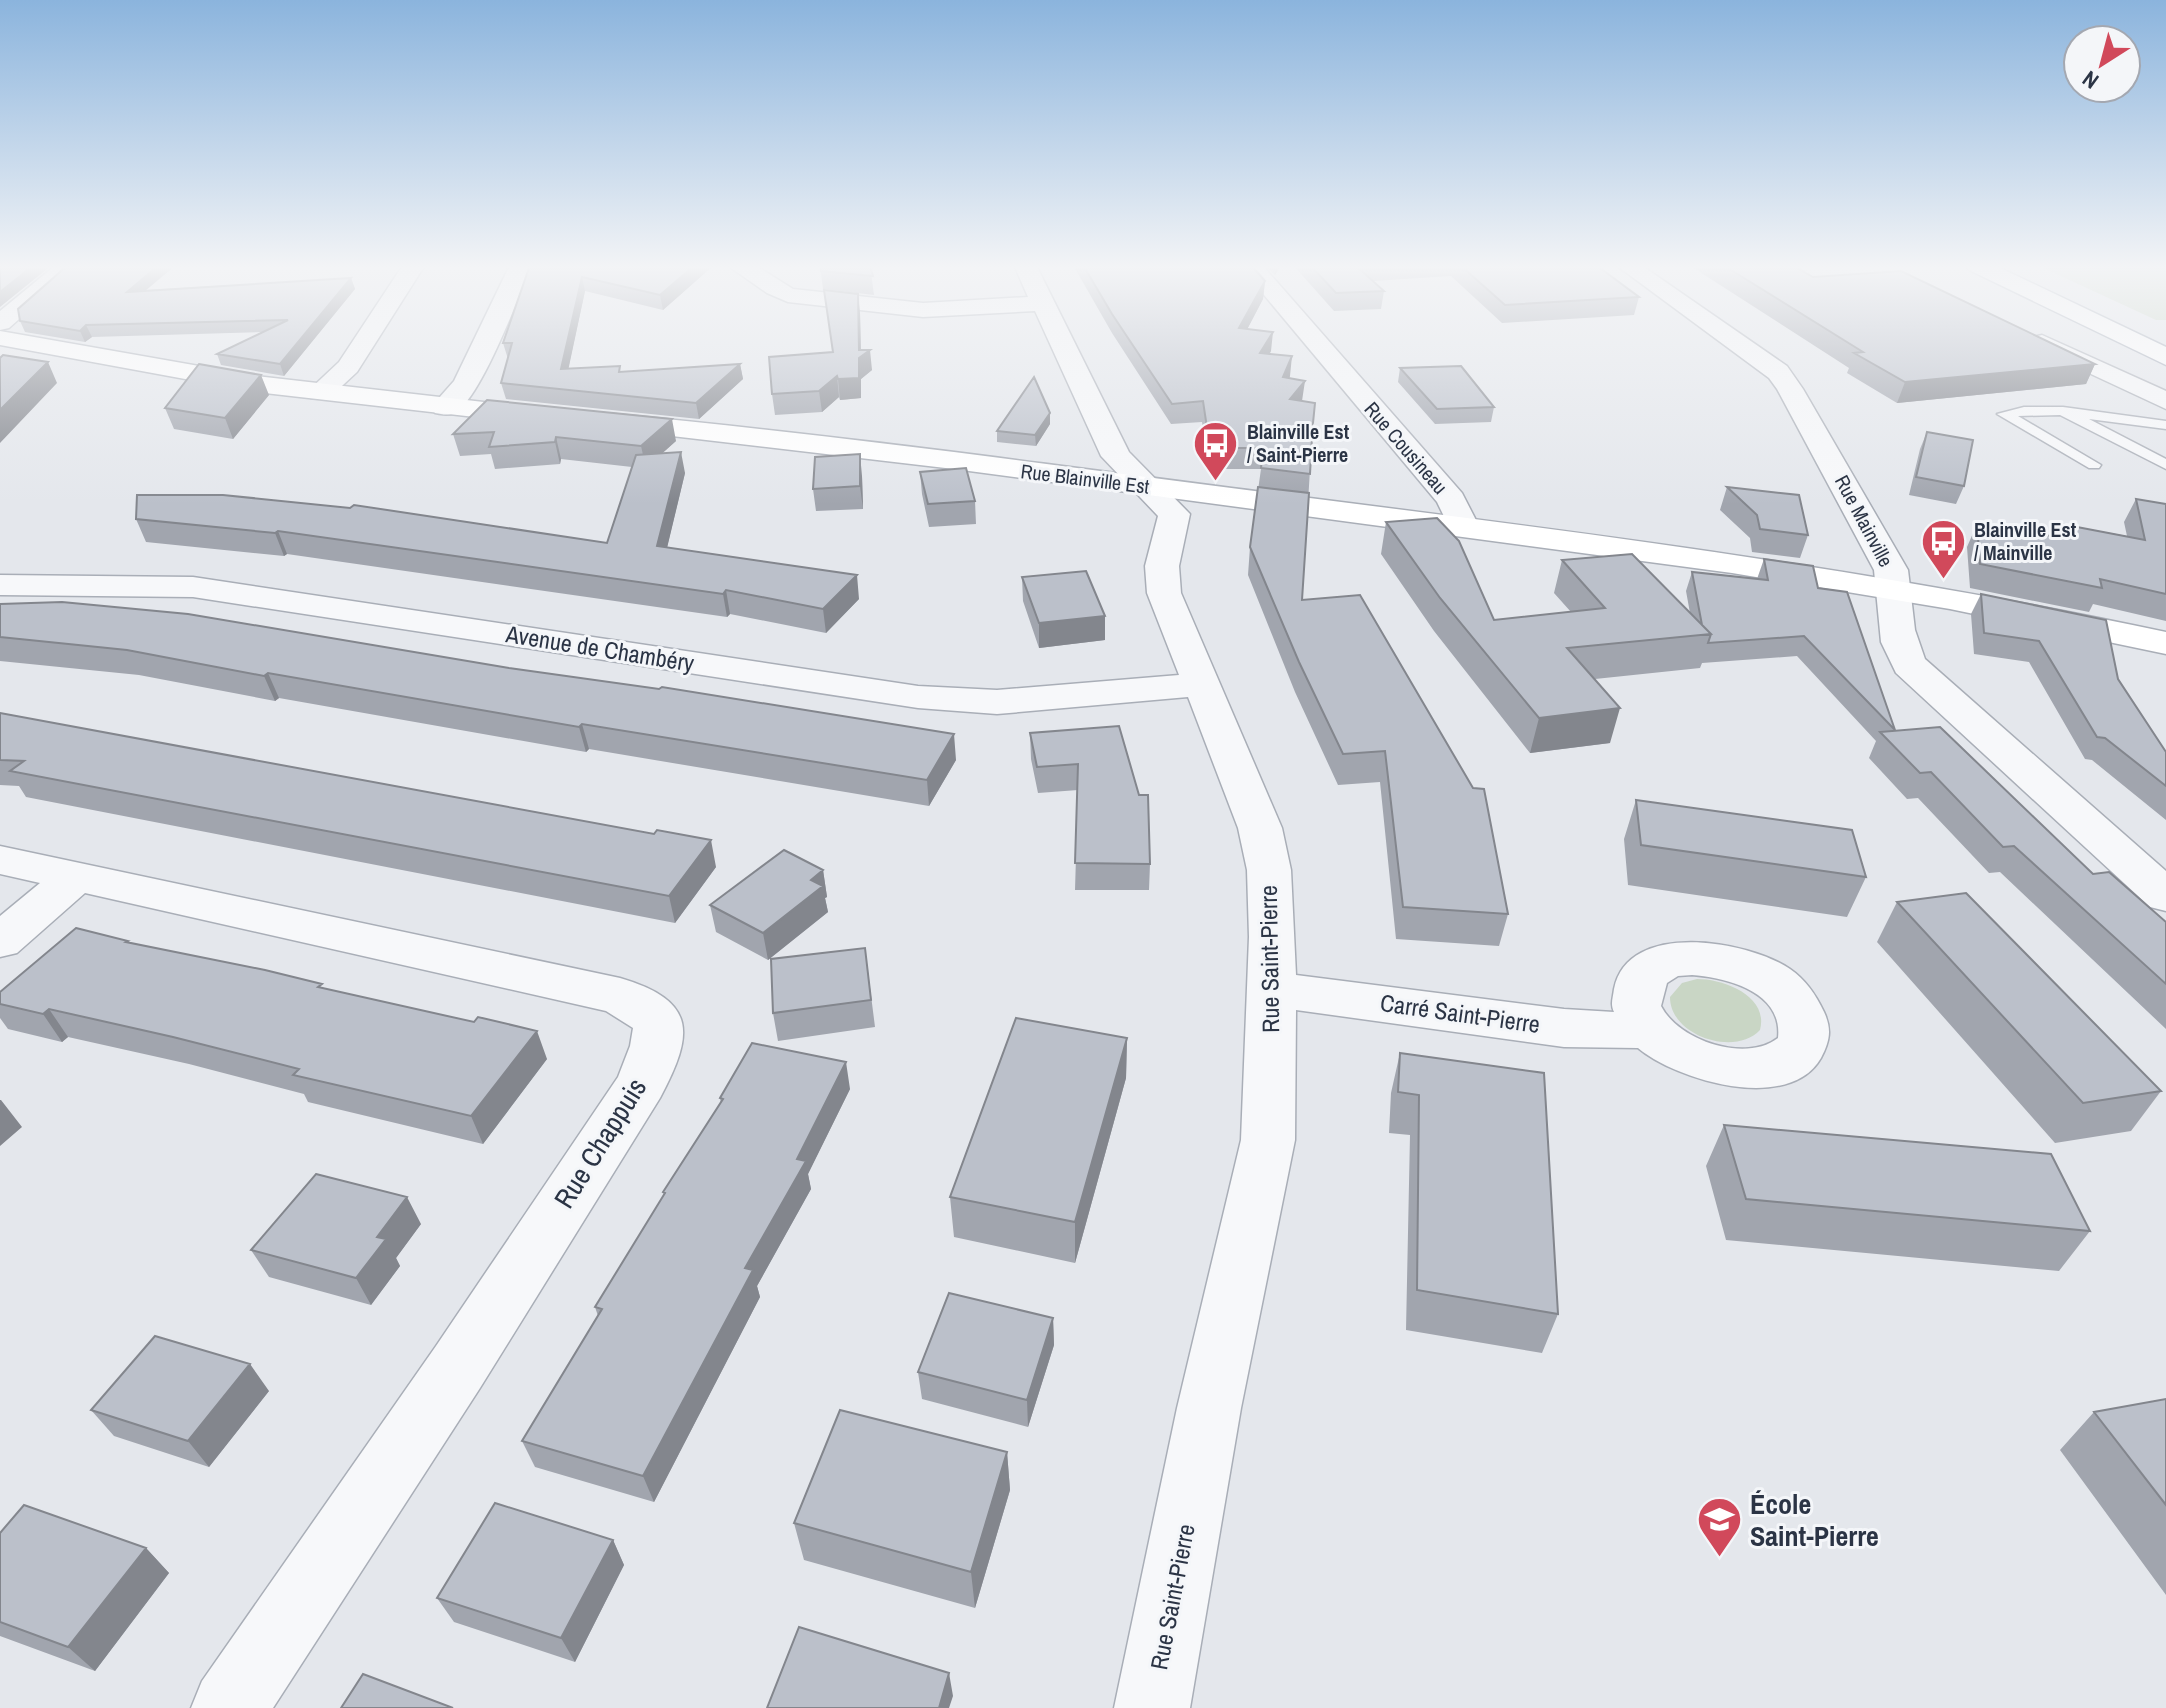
<svg xmlns="http://www.w3.org/2000/svg" width="2166" height="1708" font-family="'Archivo Narrow',sans-serif">
<style>
.green{fill:#c9d6c5}
.lines{fill:none;stroke-linecap:round;stroke-linejoin:round}
.lane-casing{stroke:#a9aeb7;stroke-width:3}
.street-casing{stroke:#a9aeb7;stroke-width:3}
.secondary-casing{stroke:#a9aeb7;stroke-width:3}
.primary-casing{stroke:#a3abb8;stroke-width:3}
.lane{fill:#f7f8fa;fill-rule:evenodd}
.street{fill:#f7f8fa;fill-rule:evenodd}
.secondary{fill:#fff;fill-rule:evenodd}
.primary{fill:#fff;fill-rule:evenodd}
.wall{fill:#a1a5ae}
.shaded-wall{fill:#83868d}
.building{fill:#bbc0ca;stroke:#83868d;stroke-width:2}
.labels{text-anchor:middle;stroke-width:6;stroke-linejoin:round;paint-order:stroke}
.far-poi-label{font-size:20px;font-weight:bold;fill:#2b3445;stroke:#f4f6f9;text-anchor:start}
.far-street-label{font-size:20px;fill:#2b3445;stroke:#f4f6f9}
.street-label{font-size:24px;fill:#2b3445;stroke:#f4f6f9}
.near-street-label{font-size:28px;fill:#2b3445;stroke:#f4f6f9}
.near-poi-label{font-size:28px;font-weight:bold;fill:#2b3445;stroke:#f4f6f9;text-anchor:start}
</style>
<rect width="100%" height="100%" fill="#e4e7ec"/>
<path class="green" d="M 2037,265 L 2166,265 L 2166,320 L 2156,320 Z
M 1697,979 C 1724,979 1769,996 1760,1030 C 1735,1057 1670,1036 1670,997 L 1682,983 Z"/>
<g class="lines">
<defs>
<path id="lane" d="M 2024,407 L 2063,407 L 2166,421 L 2166,429 L 2089,419 L 2166,459 L 2166,469 L 2060,415 L 2018,416 L 2101,465 L 2099,468 L 2089,468 L 1997,414 Z"/>
<path id="street" d="M 56,265 L 80,265 L 9,328 L 0,330 L 0,311 Z
M 403,265 L 425,265 L 357,372 L 329,398 L 311,398 L 307,392 L 339,362 Z
M 510,265 L 532,265 C 519,295 480,401 454,413 C 447,416 442,414 435,413 L 431,407 L 454,381 Z
M 727,265 L 755,265 L 793,289 L 923,303 L 1028,297 L 1014,265 L 1036,265 L 1129,452 L 1190,514 L 1179,566 L 1181,593 L 1282,828 L 1291,870 L 1296,975 L 1564,1009 L 1614,1012 C 1610,1004 1613,998 1614,989 C 1628,919 1749,941 1790,969 C 1806,980 1816,995 1824,1012 C 1832,1029 1830,1041 1821,1058 C 1789,1114 1676,1080 1638,1048 L 1564,1047 L 1296,1010 L 1295,1140 L 1241,1408 L 1190,1708 L 1114,1708 L 1177,1408 L 1241,1140 L 1249,937 L 1247,870 L 1238,828 L 1188,697 L 997,714 L 918,708 L 193,597 L 0,595 L 0,575 L 193,577 L 918,686 L 997,690 L 1179,675 L 1147,593 L 1145,566 L 1158,516 L 1101,456 L 1035,311 L 923,317 L 788,302 L 767,293 ZM 1692,975 C 1728,978 1783,992 1778,1038 C 1746,1063 1679,1041 1661,1006 L 1667,983 L 1678,976 Z
M 1239,265 L 1262,265 L 1462,493 L 1479,526 L 1474,533 L 1463,536 L 1452,533 L 1437,502 Z
M 1616,265 L 1641,265 L 1787,366 L 1803,389 L 1908,570 L 1915,630 L 1925,659 L 2166,871 L 2166,911 L 2150,907 L 1896,673 L 1881,642 L 1874,570 L 1777,389 L 1769,378 Z
M 2042,335 L 2166,391 L 2166,409 L 2033,347 L 2030,342 L 2033,337 Z
M 0,846 L 620,978 C 698,1001 694,1034 660,1098 L 480,1388 L 273,1708 L 191,1708 L 202,1681 L 436,1346 L 618,1077 L 630,1046 L 633,1028 L 606,1011 L 85,893 L 17,953 L 0,957 L 0,916 L 40,883 L 0,874 Z"/>
<path id="secondary" d="M 0,331 L 256,376 L 536,408 L 546,410 L 550,416 L 546,422 L 536,424 L 256,392 L 0,345 Z
M 613,414 C 841,435 1067,467 1294,496 C 1586,533 1878,570 2166,632 L 2166,654 L 1950,609 L 1732,573 L 954,469 L 603,428 L 599,422 L 603,416 Z"/>
<path id="primary" d="M 1966,265 L 1994,265 L 2166,347 L 2166,365 L 1969,270 Z"/>
</defs>
<use href="#lane" class="lane-casing"/>
<use href="#street" class="street-casing"/>
<use href="#secondary" class="secondary-casing"/>
<use href="#primary" class="primary-casing"/>
<use href="#lane" class="lane"/>
<use href="#street" class="street"/>
<use href="#secondary" class="secondary"/>
<use href="#primary" class="primary"/>
</g>
<path class="wall" d="M 530,265 L 714,265 L 663,310 L 585,291 L 568,369 L 621,372 L 740,364 L 743,379 L 699,419 L 506,399 L 501,383 L 508,359 L 503,343 Z
M 820,265 L 870,265 L 874,295 L 823,289 Z
M 1073,265 L 1251,265 L 1265,281 L 1263,299 L 1247,329 L 1271,351 L 1269,354 L 1290,376 L 1289,378 L 1302,401 L 1312,437 L 1302,600 L 1508,914 L 1499,946 L 1396,939 L 1380,782 L 1338,785 L 1295,692 L 1248,575 L 1250,547 L 1261,469 L 1209,469 L 1202,422 L 1171,424 L 1112,333 Z
M 1265,265 L 1281,265 L 1275,275 Z
M 1293,265 L 1596,265 L 1639,297 L 1634,315 L 1502,323 L 1451,276 L 1373,281 L 1384,291 L 1381,309 L 1334,311 Z
M 1689,265 L 1792,265 L 1813,277 L 2095,364 L 2086,384 L 1897,403 L 1847,373 L 1849,368 Z
M 351,278 L 355,289 L 284,376 L 221,365 L 217,354 L 263,332 L 92,337 L 85,342 L 25,332 L 20,321 L 146,290 Z
M 824,290 L 860,313 L 861,350 L 872,370 L 861,379 L 861,398 L 840,400 L 839,397 L 822,412 L 775,415 L 772,394 L 833,352 Z
M 1400,368 L 1494,407 L 1491,422 L 1435,424 L 1398,382 Z
M 269,395 L 233,439 L 174,429 L 165,408 Z
M 487,400 L 676,441 L 662,453 L 685,473 L 667,547 L 859,599 L 826,633 L 730,614 L 727,617 L 287,554 L 284,556 L 146,542 L 136,519 L 607,543 L 632,467 L 561,459 L 560,464 L 495,469 L 491,454 L 460,456 L 453,434 Z
M 1050,424 L 1036,446 L 997,442 L 997,431 Z
M 1927,432 L 1964,486 L 1956,504 L 1909,495 L 1920,449 Z
M 920,472 L 975,501 L 976,524 L 929,527 L 922,494 Z
M 862,476 L 863,509 L 816,511 L 813,489 Z
M 1727,487 L 1808,535 L 1800,558 L 1752,552 L 1750,538 L 1720,510 Z
M 2136,499 L 2166,504 L 2166,621 L 2093,604 L 2089,612 L 1970,588 L 1967,547 L 1977,524 L 2050,536 L 2056,523 L 2127,536 L 2124,522 Z
M 1386,522 L 1494,620 L 1571,612 L 1554,593 L 1562,560 L 1690,613 L 1686,591 L 1692,572 L 1757,579 L 1764,559 L 1818,588 L 1895,730 L 2093,874 L 2166,922 L 2166,1029 L 2000,872 L 1989,873 L 1918,798 L 1907,799 L 1869,758 L 1876,741 L 1797,656 L 1702,663 L 1700,668 L 1595,679 L 1610,743 L 1530,753 L 1434,631 L 1381,554 Z
M 1022,577 L 1105,616 L 1105,640 L 1039,648 L 1023,601 Z
M 1981,594 L 2118,679 L 2166,752 L 2166,820 L 2092,760 L 2085,759 L 2029,662 L 1974,654 L 1971,614 Z
M 0,604 L 956,760 L 929,806 L 589,749 L 586,752 L 279,698 L 275,701 L 139,675 L 0,661 Z
M 0,713 L 716,867 L 675,923 L 26,797 L 19,786 L 0,785 Z
M 1119,726 L 1150,864 L 1149,890 L 1075,890 L 1078,790 L 1038,793 L 1031,759 L 1030,733 Z
M 1636,800 L 1866,877 L 1847,917 L 1628,885 L 1624,839 Z
M 823,870 L 827,897 L 825,898 L 828,912 L 768,960 L 716,932 L 710,905 Z
M 1897,902 L 2161,1091 L 2131,1131 L 2055,1143 L 1877,942 Z
M 128,941 L 130,943 L 324,988 L 547,1059 L 483,1144 L 308,1102 L 304,1094 L 189,1064 L 68,1037 L 62,1042 L 8,1029 L 0,1018 L 0,992 Z
M 865,948 L 875,1027 L 778,1041 L 773,1013 Z
M 1127,1038 L 1126,1078 L 1075,1263 L 954,1237 L 950,1197 Z
M 1400,1053 L 1558,1314 L 1542,1353 L 1406,1330 L 1410,1135 L 1389,1133 L 1391,1093 Z
M 850,1089 L 808,1174 L 811,1189 L 757,1286 L 760,1297 L 654,1502 L 535,1467 L 522,1441 L 598,1316 L 595,1307 L 664,1196 L 663,1192 L 721,1103 L 720,1098 Z
M 1724,1125 L 2090,1231 L 2059,1271 L 1726,1240 L 1706,1166 Z
M 421,1224 L 396,1258 L 400,1266 L 371,1305 L 269,1277 L 251,1250 Z
M 1053,1318 L 1054,1345 L 1028,1427 L 922,1399 L 918,1372 Z
M 269,1391 L 209,1467 L 114,1436 L 91,1410 Z
M 2166,1399 L 2166,1595 L 2060,1450 L 2094,1412 Z
M 1007,1452 L 1010,1490 L 975,1608 L 804,1560 L 794,1523 Z
M 0,1533 L 146,1548 L 169,1573 L 95,1671 L 0,1636 Z
M 613,1540 L 624,1565 L 575,1662 L 454,1622 L 437,1598 Z"/>
<path class="shaded-wall" d="M 34,265 L 52,265 L 0,307 L 0,292 Z
M 159,265 L 176,265 L 132,302 L 127,292 Z
M 695,265 L 714,265 L 663,310 L 660,295 Z
M 1276,265 L 1281,265 L 1275,275 Z
M 582,277 L 585,291 L 565,385 L 561,369 Z
M 351,278 L 355,289 L 284,376 L 280,364 Z
M 1265,281 L 1263,299 L 1238,347 L 1239,328 Z
M 858,294 L 860,313 L 861,357 L 870,350 L 872,370 L 861,379 L 861,398 L 840,400 L 838,379 Z
M 86,325 L 92,337 L 85,342 L 80,331 Z
M 1273,332 L 1271,351 L 1258,372 L 1260,353 Z
M 1292,356 L 1290,376 L 1281,397 L 1283,377 Z
M 48,362 L 57,383 L 0,443 L 0,410 Z
M 740,364 L 743,379 L 699,419 L 696,403 Z
M 2095,364 L 2086,384 L 1897,403 L 1905,382 Z
M 261,375 L 269,395 L 233,439 L 225,418 Z
M 837,376 L 839,397 L 822,412 L 819,391 Z
M 1305,381 L 1302,401 L 1290,399 Z
M 1050,413 L 1050,424 L 1036,446 L 1035,435 Z
M 672,419 L 676,441 L 646,468 L 641,446 Z
M 1313,423 L 1311,444 L 1306,436 Z
M 556,437 L 561,459 L 560,464 L 555,442 Z
M 681,452 L 685,473 L 662,569 L 657,546 Z
M 860,454 L 862,476 L 863,509 L 860,486 Z
M 278,531 L 287,554 L 284,556 L 275,533 Z
M 857,575 L 859,599 L 826,633 L 823,609 Z
M 726,590 L 730,614 L 727,617 L 723,594 Z
M 1105,616 L 1105,640 L 1039,648 L 1039,623 Z
M 268,673 L 279,698 L 275,701 L 264,676 Z
M 1620,708 L 1610,743 L 1530,753 L 1539,718 Z
M 582,724 L 589,749 L 586,752 L 579,727 Z
M 954,734 L 956,760 L 929,806 L 927,780 Z
M 711,840 L 716,867 L 675,923 L 669,896 Z
M 823,870 L 827,897 L 825,898 L 828,912 L 768,960 L 763,933 L 811,880 Z
M 49,1009 L 68,1037 L 62,1042 L 43,1014 Z
M 537,1031 L 547,1059 L 483,1144 L 471,1116 Z
M 1127,1038 L 1126,1078 L 1075,1263 L 1075,1222 Z
M 846,1062 L 850,1089 L 808,1174 L 811,1189 L 757,1286 L 760,1297 L 654,1502 L 643,1476 L 745,1268 L 797,1159 Z
M 0,1100 L 1,1100 L 22,1127 L 0,1146 Z
M 407,1197 L 421,1224 L 396,1258 L 400,1266 L 371,1305 L 356,1278 L 377,1237 Z
M 1053,1318 L 1054,1345 L 1028,1427 L 1027,1400 Z
M 250,1364 L 269,1391 L 209,1467 L 188,1441 Z
M 1007,1452 L 1010,1490 L 975,1608 L 971,1572 Z
M 613,1540 L 624,1565 L 575,1662 L 561,1638 Z
M 146,1548 L 169,1573 L 95,1671 L 68,1647 Z
M 949,1673 L 953,1696 L 949,1708 L 939,1708 Z"/>
<path class="building" d="M 0,265 L 34,265 L 0,292 Z
M 68,265 L 159,265 L 127,292 L 351,278 L 280,364 L 217,354 L 288,320 L 86,325 L 80,331 L 20,321 L 18,309 Z
M 530,265 L 695,265 L 660,295 L 582,277 L 561,369 L 620,366 L 619,372 L 740,364 L 696,403 L 501,383 L 512,343 L 503,343 Z
M 820,265 L 870,265 L 873,276 L 821,271 Z
M 1083,265 L 1251,265 L 1265,281 L 1239,328 L 1273,332 L 1260,353 L 1292,356 L 1283,377 L 1305,381 L 1290,399 L 1315,403 L 1313,423 L 1306,436 L 1312,437 L 1310,474 L 1261,468 L 1263,448 L 1210,448 L 1203,401 L 1172,404 L 1112,314 Z
M 1310,265 L 1355,265 L 1384,291 L 1336,293 Z
M 1460,265 L 1596,265 L 1639,297 L 1505,305 Z
M 1723,265 L 1792,265 L 1813,277 L 1901,271 L 2095,364 L 1905,382 L 1854,353 L 1863,352 Z
M 824,290 L 858,294 L 859,350 L 870,350 L 859,358 L 859,378 L 838,379 L 837,376 L 819,391 L 772,394 L 769,357 L 833,352 Z
M 3,355 L 48,362 L 0,410 L 0,358 Z
M 199,364 L 261,375 L 225,418 L 165,408 Z
M 1461,366 L 1494,407 L 1437,409 L 1400,368 Z
M 1034,377 L 1050,413 L 1035,435 L 997,431 Z
M 487,400 L 672,419 L 641,446 L 556,437 L 555,442 L 489,447 L 494,432 L 453,434 Z
M 1927,432 L 1973,440 L 1964,486 L 1916,477 Z
M 681,452 L 657,546 L 857,575 L 823,609 L 726,590 L 723,594 L 278,531 L 275,533 L 136,519 L 137,495 L 223,495 L 350,508 L 354,505 L 607,543 L 636,455 Z
M 860,454 L 860,486 L 813,489 L 815,457 Z
M 966,468 L 975,501 L 928,504 L 920,472 Z
M 1258,487 L 1309,493 L 1302,600 L 1360,595 L 1473,788 L 1484,789 L 1508,914 L 1403,907 L 1385,751 L 1343,754 L 1299,662 L 1250,547 Z
M 1727,487 L 1799,495 L 1808,535 L 1760,529 L 1757,515 Z
M 2136,499 L 2166,504 L 2166,594 L 2100,579 L 2102,588 L 1980,564 L 1977,524 L 2057,537 L 2056,523 L 2145,540 Z
M 1437,518 L 1459,541 L 1494,620 L 1605,608 L 1562,560 L 1632,554 L 1711,634 L 1567,648 L 1620,708 L 1539,718 L 1440,598 L 1386,522 Z
M 1764,559 L 1813,566 L 1818,588 L 1847,592 L 1895,730 L 1804,636 L 1708,643 L 1711,634 L 1702,625 L 1692,572 L 1768,580 Z
M 1086,571 L 1105,616 L 1039,623 L 1022,577 Z
M 1981,594 L 2106,620 L 2118,679 L 2166,752 L 2166,786 L 2105,738 L 2097,737 L 2039,641 L 1984,633 Z
M 62,602 L 188,614 L 509,668 L 659,689 L 662,687 L 954,734 L 927,780 L 582,724 L 579,727 L 268,673 L 264,676 L 127,650 L 0,637 L 0,604 Z
M 0,713 L 654,834 L 657,830 L 711,840 L 669,896 L 10,771 L 24,761 L 0,760 Z
M 1119,726 L 1139,795 L 1148,795 L 1150,864 L 1075,863 L 1078,764 L 1037,767 L 1030,733 Z
M 1940,727 L 2093,874 L 2109,872 L 2166,922 L 2166,984 L 2014,846 L 2003,847 L 1931,772 L 1920,773 L 1880,732 Z
M 1636,800 L 1852,830 L 1866,877 L 1641,845 Z
M 784,850 L 823,870 L 811,880 L 823,886 L 763,933 L 710,905 Z
M 1966,893 L 2161,1091 L 2083,1103 L 1897,902 Z
M 76,928 L 128,941 L 126,942 L 265,970 L 322,984 L 318,987 L 474,1022 L 478,1017 L 537,1031 L 471,1116 L 293,1075 L 299,1069 L 173,1037 L 49,1009 L 43,1014 L 0,1004 L 0,992 Z
M 865,948 L 871,1000 L 773,1013 L 771,959 Z
M 1016,1018 L 1127,1038 L 1075,1222 L 950,1197 Z
M 752,1043 L 846,1062 L 797,1159 L 806,1161 L 745,1268 L 753,1270 L 643,1476 L 522,1441 L 602,1309 L 595,1307 L 665,1193 L 663,1192 L 723,1099 L 720,1098 Z
M 1400,1053 L 1544,1073 L 1558,1314 L 1417,1290 L 1419,1095 L 1398,1092 Z
M 1724,1125 L 2051,1154 L 2090,1231 L 1746,1199 Z
M 316,1174 L 407,1197 L 377,1237 L 386,1239 L 356,1278 L 251,1250 Z
M 949,1293 L 1053,1318 L 1027,1400 L 918,1372 Z
M 155,1336 L 250,1364 L 188,1441 L 91,1410 Z
M 2166,1399 L 2166,1505 L 2094,1412 Z
M 840,1410 L 1007,1452 L 971,1572 L 794,1523 Z
M 495,1503 L 613,1540 L 561,1638 L 437,1598 Z
M 24,1505 L 146,1548 L 68,1647 L 0,1622 L 0,1533 Z
M 799,1627 L 949,1673 L 939,1708 L 767,1708 Z
M 363,1674 L 453,1708 L 341,1708 Z"/>
<linearGradient id="sky" x2="0" y2="1"><stop stop-color="#8bb4dd"/><stop offset="0.53" stop-color="#f3f4f6"/><stop offset="1" stop-color="#f3f4f6" stop-opacity="0"/></linearGradient>
<rect width="2166" height="504" fill="url(#sky)"/>
<defs>
<symbol id="bus-pin" viewBox="-11 -11 22 30"><path d="M0 17L-7.5 6A9.5 9.5 0 1 1 7.5 6Z" fill="#d1495b" stroke="#f4f6f9"/><path d="M-5-6H5V4H4V6H2V4H-2V6H-4V4H-5ZM-3.5-4V0h7V-4ZM-3.5 1.2v1.5H-2V1.2ZM2 1.2v1.5H3.5V1.2Z" fill="#fff"/></symbol>
<symbol id="school-pin" viewBox="-11 -11 22 30"><path d="M0 17L-7.5 6A9.5 9.5 0 1 1 7.5 6Z" fill="#d1495b" stroke="#f4f6f9"/><path d="M0-5L7-2L0 1L-7-2ZM-4 1L0 2.5L4 1V4Q0 6-4 4Z" fill="#fff"/></symbol>
</defs>
<g fill-rule="evenodd">
<use href="#bus-pin" x="1190" y="418" width="51" height="69"/>
<use href="#bus-pin" x="1918" y="516" width="51" height="69"/>
<use href="#school-pin" x="1694" y="1494" width="51" height="69"/>
</g>
<g class="labels">
<g class="far-poi-label">
<text x="1247" y="439">Blainville Est<tspan x="1247" dy="23">/ Saint-Pierre</tspan></text>
<text x="1974" y="537">Blainville Est<tspan x="1974" dy="23">/ Mainville</tspan></text>
</g>
<g class="far-street-label">
<text transform="translate(1406 448) rotate(49)" y="7">Rue Cousineau</text>
<text transform="translate(1085 479) rotate(7)" y="7">Rue Blainville Est</text>
<text transform="translate(1864 521) rotate(62)" y="7">Rue Mainville</text>
</g>
<g class="street-label">
<text transform="translate(600 649) rotate(9)" y="8">Avenue de Chambéry</text>
<text transform="translate(1270 959) rotate(-91)" y="8">Rue Saint-Pierre</text>
<text transform="translate(1460 1014) rotate(8)" y="8">Carré Saint-Pierre</text>
<text transform="translate(1173 1597) rotate(-79)" y="8">Rue Saint-Pierre</text>
</g>
<g class="near-street-label">
<text transform="translate(600 1143) rotate(-58)" y="10">Rue Chappuis</text>
</g>
<g class="near-poi-label">
<text x="1750" y="1514">École<tspan x="1750" dy="32">Saint-Pierre</tspan></text>
</g>
</g>
<g transform="translate(2102 64) rotate(216)"><circle r="38" fill="#f4f6f9" stroke="#a4a8b1" stroke-width="2"/>
<path d="M0-6L14 30L0 20L-14 30Z" fill="#d1495b"/>
<text y="-12" font-size="22" font-weight="bold" text-anchor="middle" fill="#2b3445">N</text>
</g>
</svg>
